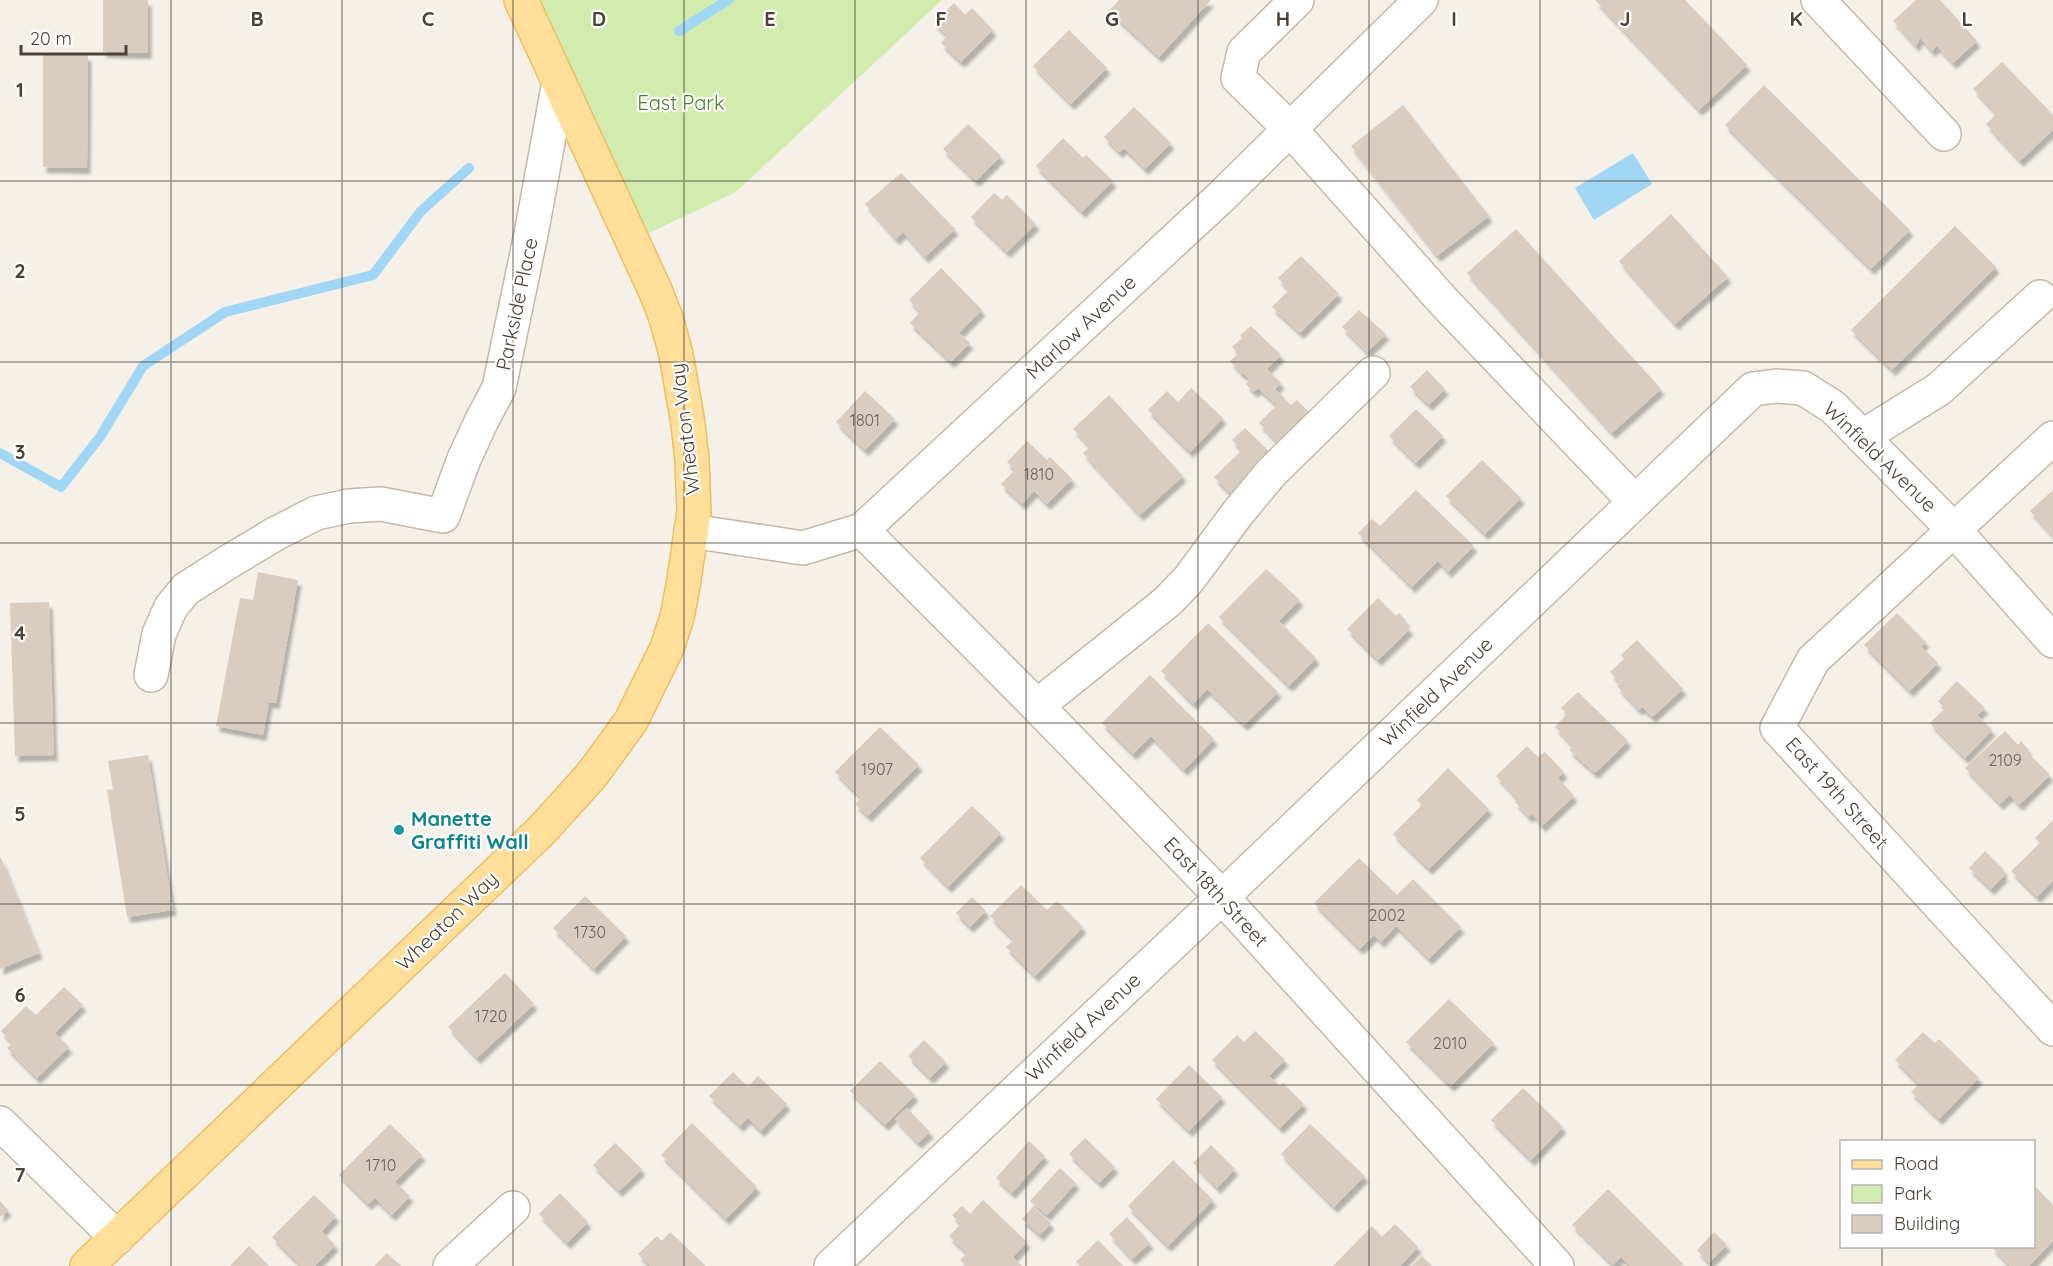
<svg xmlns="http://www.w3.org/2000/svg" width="2053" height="1266" font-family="Quicksand,sans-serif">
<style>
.green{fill:#d2ecaf}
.water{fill:#a2d6f5}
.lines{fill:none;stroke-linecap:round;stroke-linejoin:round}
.stream{stroke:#a2d6f5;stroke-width:10}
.building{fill:#d8cdbe;filter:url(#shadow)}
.minor-casing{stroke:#c2b9ab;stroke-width:36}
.major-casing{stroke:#ecbe61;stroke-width:36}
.minor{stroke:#fff;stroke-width:33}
.major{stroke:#ffdf99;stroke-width:33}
.grid{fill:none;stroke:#4a4237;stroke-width:1.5;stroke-opacity:0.55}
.culture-dot{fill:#0f9aa8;stroke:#fff;stroke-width:2}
.labels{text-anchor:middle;stroke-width:4.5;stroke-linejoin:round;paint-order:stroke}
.number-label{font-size:16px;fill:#6e6559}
.park-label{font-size:20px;fill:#4a8125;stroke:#fff}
.street-label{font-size:20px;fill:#4a4237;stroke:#fff}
.culture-label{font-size:20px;font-weight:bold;fill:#0d838f;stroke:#fff;text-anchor:start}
.grid-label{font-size:20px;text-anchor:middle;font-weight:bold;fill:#4a4237;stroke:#fff;stroke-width:4.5;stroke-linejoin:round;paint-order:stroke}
</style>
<defs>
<filter id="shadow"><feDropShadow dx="3.5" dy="6" stdDeviation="1.5" flood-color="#0004"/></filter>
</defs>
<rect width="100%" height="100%" fill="#f5f1e9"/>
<path class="green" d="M 521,0 L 942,0 L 736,192 L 632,241 Z"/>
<path class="water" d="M 1633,153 L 1652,184 L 1594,220 L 1575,188 Z"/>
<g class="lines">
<path class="stream" d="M 679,31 L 728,0
M 0,453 L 61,487 L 100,437 L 143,366 L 225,312 L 373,275 L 421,211 L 469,168"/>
</g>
<path class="building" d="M 103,0 L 148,0 L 148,53 L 103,52 Z
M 1119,0 L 1211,0 L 1159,57 L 1109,11 Z
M 1595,0 L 1685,0 L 1747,65 L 1699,110 Z
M 1916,0 L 1940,0 L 1977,41 L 1953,63 L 1937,46 L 1932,51 L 1920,38 L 1916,46 L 1893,21 Z
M 954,3 L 965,15 L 972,8 L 993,30 L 961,62 L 941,43 L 947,36 L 934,23 Z
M 1069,30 L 1107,68 L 1071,104 L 1033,66 Z
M 43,54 L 88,55 L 87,168 L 43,167 Z
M 2002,62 L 2053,115 L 2053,130 L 2020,161 L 1986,124 L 1997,114 L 1973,89 Z
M 1764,85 L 1910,230 L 1871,269 L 1725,125 Z
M 1403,105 L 1489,216 L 1437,256 L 1351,146 Z
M 1134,107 L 1171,143 L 1145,169 L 1124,148 L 1119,152 L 1104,137 Z
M 968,124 L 1001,156 L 976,181 L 943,149 Z
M 1063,138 L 1083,158 L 1086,155 L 1113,181 L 1082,212 L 1036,166 Z
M 901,173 L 955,229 L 925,257 L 903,232 L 896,239 L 865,204 Z
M 994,193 L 1002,200 L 1007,195 L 1036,224 L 1007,252 L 971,217 Z
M 1671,214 L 1728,277 L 1675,324 L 1619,261 Z
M 1955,226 L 1996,267 L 1892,370 L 1851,330 Z
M 1516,229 L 1661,389 L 1612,433 L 1467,273 Z
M 1301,256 L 1339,294 L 1300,333 L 1272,307 L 1289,290 L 1278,278 Z
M 941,268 L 982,310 L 959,333 L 970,343 L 951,362 L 910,323 L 920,312 L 909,300 Z
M 1359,310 L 1386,334 L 1367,352 L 1342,327 Z
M 1251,326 L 1281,355 L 1267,369 L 1281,383 L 1275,389 L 1291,405 L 1297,400 L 1312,415 L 1281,446 L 1259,423 L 1277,405 L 1258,388 L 1254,392 L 1246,384 L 1250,380 L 1243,373 L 1242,374 L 1230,361 L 1238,354 L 1232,347 L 1242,338 L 1240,335 Z
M 1427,370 L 1445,389 L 1429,405 L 1410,387 Z
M 1191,388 L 1223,418 L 1190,452 L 1148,410 L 1167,391 L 1178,402 Z
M 865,391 L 895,419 L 865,450 L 836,422 Z
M 1109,395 L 1183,476 L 1140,515 L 1083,453 L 1090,447 L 1073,429 Z
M 1416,409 L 1443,436 L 1416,463 L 1389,436 Z
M 1245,428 L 1275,457 L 1235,498 L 1214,477 L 1242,450 L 1232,440 Z
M 1027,441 L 1047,460 L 1050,457 L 1072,479 L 1047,504 L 1034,491 L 1022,504 L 1001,484 L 1015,470 L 1007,462 Z
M 1482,460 L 1521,498 L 1485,534 L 1446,496 Z
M 1416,490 L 1474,546 L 1448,572 L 1438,561 L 1412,587 L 1358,533 L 1372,519 L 1380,526 Z
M 2053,490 L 2053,536 L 2030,511 Z
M 1266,569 L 1300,600 L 1279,621 L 1316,658 L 1289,686 L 1219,617 Z
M 258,572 L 298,580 L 276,703 L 269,702 L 263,735 L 216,726 L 240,598 L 253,600 Z
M 1378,598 L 1396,616 L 1399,613 L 1406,621 L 1404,623 L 1410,629 L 1378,660 L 1347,629 Z
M 49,602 L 54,755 L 15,756 L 10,603 Z
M 1897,613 L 1926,642 L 1921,646 L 1938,663 L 1910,691 L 1864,645 Z
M 1208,623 L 1278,692 L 1244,725 L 1207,689 L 1193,704 L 1161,671 Z
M 1637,640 L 1683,689 L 1652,717 L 1642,707 L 1639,710 L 1617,686 L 1620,683 L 1610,672 L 1624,659 L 1621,655 Z
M 1150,675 L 1214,739 L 1184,770 L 1151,736 L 1133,754 L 1102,723 Z
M 1957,681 L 1985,708 L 1977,715 L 1992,730 L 1965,758 L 1930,723 L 1945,708 L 1938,701 Z
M 1578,692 L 1628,741 L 1595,773 L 1569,750 L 1573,746 L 1555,727 L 1567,714 L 1561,708 Z
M 880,727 L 919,765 L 868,816 L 855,804 L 861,798 L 835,772 Z
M 2005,731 L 2018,745 L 2021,741 L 2029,750 L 2027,752 L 2050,775 L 2019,805 L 2010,795 L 2000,804 L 1965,768 Z
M 1527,746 L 1538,757 L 1545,752 L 1564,772 L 1558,778 L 1574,796 L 1542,826 L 1532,814 L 1529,817 L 1515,802 L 1518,799 L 1496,776 Z
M 148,755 L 173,910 L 127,917 L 107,790 L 113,789 L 108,761 Z
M 1448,768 L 1489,809 L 1429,869 L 1393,834 L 1422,805 L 1417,800 Z
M 972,806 L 1001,833 L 948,887 L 920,858 Z
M 2053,820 L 2053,881 L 2037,897 L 2011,871 L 2040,843 L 2035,838 Z
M 1985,851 L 2004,870 L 2002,872 L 2005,875 L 1991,889 L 1969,868 Z
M 0,856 L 39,953 L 0,969 Z
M 1359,858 L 1397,895 L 1413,879 L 1461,927 L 1429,959 L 1396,926 L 1381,942 L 1374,935 L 1360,949 L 1314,903 Z
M 1021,885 L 1047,910 L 1057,901 L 1083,927 L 1035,976 L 1006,947 L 1014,940 L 990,916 Z
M 585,896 L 626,936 L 594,969 L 553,928 Z
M 972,897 L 986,911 L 970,927 L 956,913 Z
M 505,973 L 534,1004 L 477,1058 L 448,1027 Z
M 64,987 L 83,1005 L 55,1033 L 69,1047 L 37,1078 L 7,1048 L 12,1043 L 1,1031 L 26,1006 L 36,1015 Z
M 1449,999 L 1494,1043 L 1451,1086 L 1406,1042 Z
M 1255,1031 L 1285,1060 L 1269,1076 L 1280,1086 L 1283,1083 L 1304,1104 L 1280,1128 L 1212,1060 L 1237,1035 L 1244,1042 Z
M 1923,1032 L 1935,1043 L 1939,1039 L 1979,1078 L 1939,1119 L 1911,1092 L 1919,1084 L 1895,1060 Z
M 924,1040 L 946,1062 L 930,1078 L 908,1056 Z
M 880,1061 L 915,1095 L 885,1125 L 850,1091 Z
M 1189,1065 L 1222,1097 L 1189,1131 L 1156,1099 Z
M 733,1072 L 748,1087 L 758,1076 L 787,1104 L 761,1131 L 748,1118 L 740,1126 L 709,1096 Z
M 1523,1088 L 1563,1127 L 1531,1160 L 1491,1120 Z
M 907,1108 L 930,1132 L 918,1143 L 895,1119 Z
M 692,1123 L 757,1187 L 726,1219 L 661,1155 Z
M 390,1124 L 422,1155 L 395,1182 L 410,1196 L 392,1215 L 375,1198 L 368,1204 L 339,1175 Z
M 1310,1124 L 1365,1176 L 1334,1207 L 1281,1154 Z
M 1085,1138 L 1115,1167 L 1099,1183 L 1069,1154 Z
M 1029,1141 L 1045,1156 L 1012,1193 L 996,1178 Z
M 615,1143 L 642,1169 L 619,1191 L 593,1165 Z
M 1211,1145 L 1235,1169 L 1217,1188 L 1193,1163 Z
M 1173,1160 L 1213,1200 L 1168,1246 L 1128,1206 Z
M 1060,1168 L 1076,1183 L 1047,1215 L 1030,1201 Z
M 2034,1185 L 2053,1205 L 2053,1241 L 2029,1266 L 2010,1266 L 1991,1246 L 2034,1246 Z
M 1608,1189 L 1683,1264 L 1682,1266 L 1630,1266 L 1621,1257 L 1613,1265 L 1572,1225 Z
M 560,1193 L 588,1222 L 567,1243 L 539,1214 Z
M 314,1195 L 336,1216 L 322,1231 L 335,1245 L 315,1266 L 301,1266 L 272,1237 Z
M 983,1200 L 1027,1242 L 1013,1257 L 1022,1266 L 966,1266 L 960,1260 L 967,1253 L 949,1236 L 961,1224 L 952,1215 L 962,1206 L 970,1214 Z
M 0,1201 L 8,1210 L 0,1217 Z
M 1033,1207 L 1051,1223 L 1040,1235 L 1022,1219 Z
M 1127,1217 L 1150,1243 L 1132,1259 L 1109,1234 Z
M 1395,1224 L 1418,1247 L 1400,1266 L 1333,1266 L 1372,1226 L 1382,1237 Z
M 670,1232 L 706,1266 L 650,1266 L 638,1254 L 657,1236 L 662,1241 Z
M 1714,1232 L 1727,1245 L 1709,1263 L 1697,1250 Z
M 1098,1240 L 1123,1266 L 1080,1266 L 1076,1262 Z
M 249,1246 L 269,1266 L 230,1266 Z
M 387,1253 L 401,1266 L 374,1266 Z
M 1422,1256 L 1432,1266 L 1412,1266 Z"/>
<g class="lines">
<defs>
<path id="minor" d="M 1297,0 L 1244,52 L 1238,78 L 1290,129 L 1445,303 L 1635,502
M 1818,0 L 1944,134
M 1862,437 L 1939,389 L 2040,297
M 2053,438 L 1813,660 L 1777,728 L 2053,1029
M 862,530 L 1037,706 L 1222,897 L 1557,1266
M 691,531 L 803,548 L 862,530 L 1222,196 L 1421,0
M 151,675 L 159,634 L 171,607 L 186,589 L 225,564 L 275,534 L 316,513 L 349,506 L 381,504 L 443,516 L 464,459 L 482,420 L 499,388 L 532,229 L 559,82
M 1037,706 L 1168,601 L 1189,579 L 1237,514 L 1271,473 L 1373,373
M 0,1123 L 117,1238
M 450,1266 L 513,1208
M 831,1266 L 1222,897 L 1753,389 L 1777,386 L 1803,388 L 1833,407 L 1955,531 L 2053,641"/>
<path id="major" d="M 87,1266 L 542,830 L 591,776 L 631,721 L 667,648 L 677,617 L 683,586 L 694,512 L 692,460 L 688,424 L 676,354 L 666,318 L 655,290 L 521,0"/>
</defs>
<use href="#minor" class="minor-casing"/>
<use href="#major" class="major-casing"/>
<use href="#minor" class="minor"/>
<use href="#major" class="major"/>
</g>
<path class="grid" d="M 171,0 L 171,1266M 342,0 L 342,1266M 513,0 L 513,1266M 684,0 L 684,1266M 855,0 L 855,1266M 1026,0 L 1026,1266M 1198,0 L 1198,1266M 1369,0 L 1369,1266M 1540,0 L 1540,1266M 1711,0 L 1711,1266M 1882,0 L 1882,1142M 0,181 L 2053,181M 0,362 L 2053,362M 0,543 L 2053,543M 0,723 L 2053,723M 0,904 L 2053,904M 0,1085 L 2053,1085M 1882,1246 L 1882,1266"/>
<circle class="culture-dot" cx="399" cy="830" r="6"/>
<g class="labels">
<g class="number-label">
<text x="865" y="426">1801</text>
<text x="1039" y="480">1810</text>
<text x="2005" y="766">2109</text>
<text x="877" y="775">1907</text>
<text x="1387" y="921">2002</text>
<text x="590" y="938">1730</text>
<text x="491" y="1022">1720</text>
<text x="1450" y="1049">2010</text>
<text x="381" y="1171">1710</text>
</g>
<g class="park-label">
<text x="681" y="110">East Park</text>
</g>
<g class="street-label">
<text transform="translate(517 304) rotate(-78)" y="7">Parkside Place</text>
<text transform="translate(1081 327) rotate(-43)" y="7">Marlow Avenue</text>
<text transform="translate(685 429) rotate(-97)" y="7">Wheaton Way</text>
<text transform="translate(1880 457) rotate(44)" y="7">Winfield Avenue</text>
<text transform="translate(1436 692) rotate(-44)" y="7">Winfield Avenue</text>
<text transform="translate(1837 793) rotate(48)" y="7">East 19th Street</text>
<text transform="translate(1216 892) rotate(47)" y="7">East 18th Street</text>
<text transform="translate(447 921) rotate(-44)" y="7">Wheaton Way</text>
<text transform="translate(1083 1027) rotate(-43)" y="7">Winfield Avenue</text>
</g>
<g class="culture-label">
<text x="411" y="826">Manette<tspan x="411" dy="23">Graffiti Wall</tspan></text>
</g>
</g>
<g class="grid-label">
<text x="257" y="26">B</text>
<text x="428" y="26">C</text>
<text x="599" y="26">D</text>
<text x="770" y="26">E</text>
<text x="941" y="26">F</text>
<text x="1112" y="26">G</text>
<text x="1283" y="26">H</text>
<text x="1454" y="26">I</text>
<text x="1625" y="26">J</text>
<text x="1796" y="26">K</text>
<text x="1967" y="26">L</text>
<text x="20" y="97">1</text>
<text x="20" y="278">2</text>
<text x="20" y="459">3</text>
<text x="20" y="640">4</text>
<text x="20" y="821">5</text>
<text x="20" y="1002">6</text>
<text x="20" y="1182">7</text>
</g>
<rect x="1840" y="1140" width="195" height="108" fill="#ffffff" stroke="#b7b3af" stroke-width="1.5"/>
<rect x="1852" y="1160" width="30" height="9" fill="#ffdf99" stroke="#b7b3af" stroke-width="1.5"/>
<text x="1894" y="1170" font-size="18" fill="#4a4237">Road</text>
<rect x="1852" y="1185" width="30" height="18" fill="#d2ecaf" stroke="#b7b3af" stroke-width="1.5"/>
<text x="1894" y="1200" font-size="18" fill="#4a4237">Park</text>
<rect x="1852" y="1215" width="30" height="18" fill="#d8cdbe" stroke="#b7b3af" stroke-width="1.5"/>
<text x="1894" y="1230" font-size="18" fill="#4a4237">Building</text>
<path d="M21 45v9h105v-9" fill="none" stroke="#4a4237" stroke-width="3"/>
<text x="30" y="45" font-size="18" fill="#4a4237" stroke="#ffffff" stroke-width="4.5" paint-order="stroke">20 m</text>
</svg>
